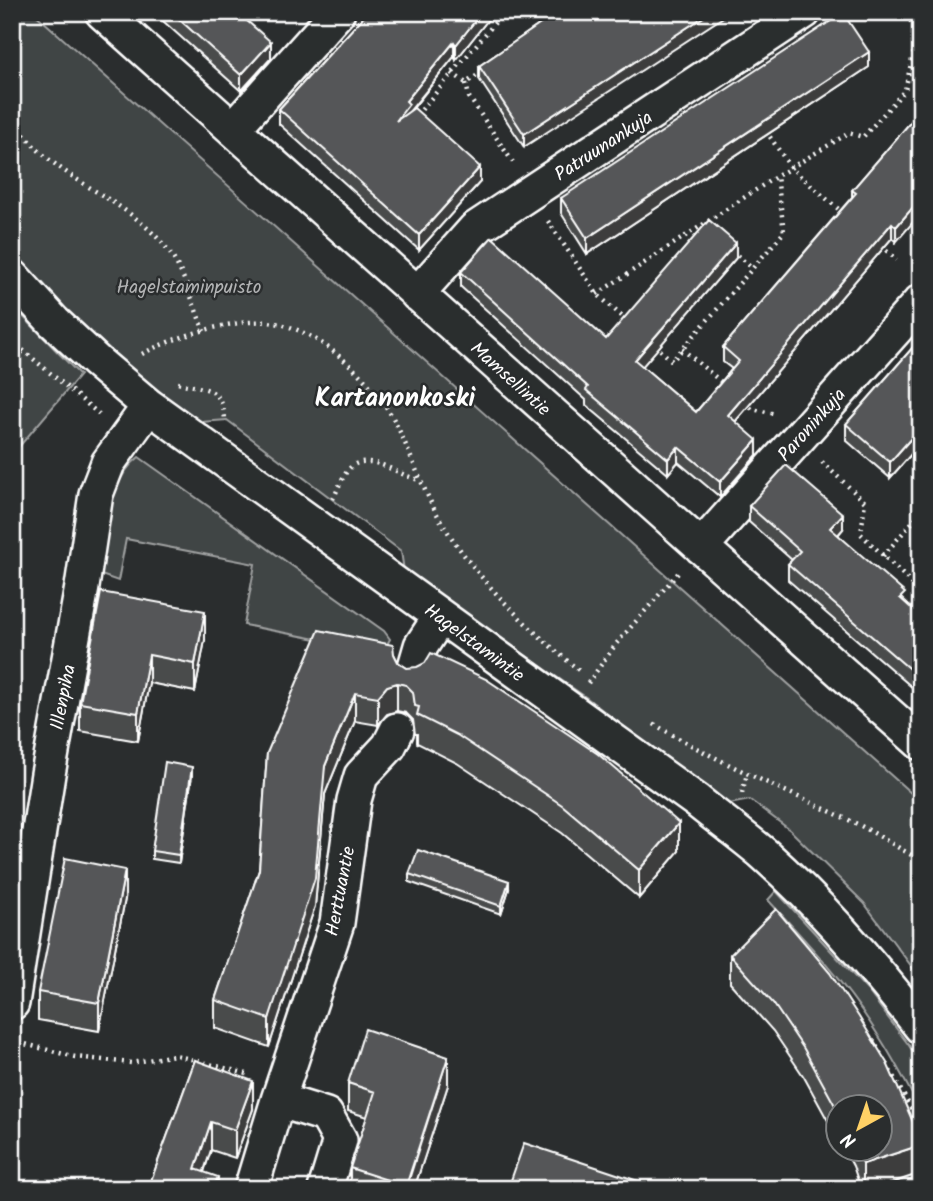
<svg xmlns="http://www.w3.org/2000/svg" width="933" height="1201" font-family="Kalam,sans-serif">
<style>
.green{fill:#414445;stroke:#a0a2a2;stroke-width:2}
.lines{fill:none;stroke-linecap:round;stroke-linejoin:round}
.minor-casing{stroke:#fff;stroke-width:38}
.path{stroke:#fff;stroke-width:4.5;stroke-dasharray:2 5;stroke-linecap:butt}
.minor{stroke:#2a2d2e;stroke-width:33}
.wall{fill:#494b4c;stroke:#fff;stroke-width:2}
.shaded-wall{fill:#3c3d3e;stroke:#fff;stroke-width:2}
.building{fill:#555758;stroke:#fff;stroke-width:2}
.labels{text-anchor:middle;stroke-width:5;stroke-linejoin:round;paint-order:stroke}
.street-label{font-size:19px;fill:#fff;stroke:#2a2d2e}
.park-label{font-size:19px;fill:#b3b4b5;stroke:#2a2d2e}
.district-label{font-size:26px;font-weight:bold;fill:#fff;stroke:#2a2d2e}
</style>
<rect width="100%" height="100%" fill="#2a2d2e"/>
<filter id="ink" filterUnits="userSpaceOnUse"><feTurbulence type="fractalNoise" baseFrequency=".0143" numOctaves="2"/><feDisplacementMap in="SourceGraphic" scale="14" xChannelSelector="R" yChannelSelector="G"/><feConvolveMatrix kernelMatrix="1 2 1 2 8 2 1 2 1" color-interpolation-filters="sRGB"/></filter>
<g filter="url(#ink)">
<path class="green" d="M 12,12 L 33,12 L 921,802 L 921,979 L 864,903 L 790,830 L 750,800 L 724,805 L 587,698 L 404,571 L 401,551 L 227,420 L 201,422 L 162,395 L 49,296 L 12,250 Z
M 12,305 L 80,375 L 12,455 Z
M 139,457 L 384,631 L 390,639 L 385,648 L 378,651 L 244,625 L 255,564 L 126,539 L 118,581 L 101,575 L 97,566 C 106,529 108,481 139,457 Z
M 776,891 L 868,991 L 908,1044 L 921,1064 L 921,1111 C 907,1085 894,1059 878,1035 C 847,985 808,943 768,900 Z"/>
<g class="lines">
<defs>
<path id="minor" d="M 102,12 L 921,743
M 233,129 L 338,12
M 12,276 L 54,322 L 97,362 L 149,406 L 697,801 C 719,819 743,836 765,855 C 823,907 873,965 921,1027
M 417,294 L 475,229 L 804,12
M 701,547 L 921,301
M 412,677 L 421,646 L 440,617
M 12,1003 L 48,774 L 82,587 L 96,494 L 108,463 L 149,406
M 278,1100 L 337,923 L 354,800 L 361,776 L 389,746 L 397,730
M 251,1189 L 278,1100 L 326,1115 L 340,1140 L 325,1189"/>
</defs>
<use href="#minor" class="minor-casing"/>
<path class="path" d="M 452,73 L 466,83 L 482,72
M 466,83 L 469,97 L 514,164
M 417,115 L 504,12
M 12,117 C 47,178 120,193 163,244 C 184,269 192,302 204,331
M 766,131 L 791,168 L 843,213
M 548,221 L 597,294 L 627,321
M 881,246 L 897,260
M 732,251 L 752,268
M 597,294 L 777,176 L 849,133 L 863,137 L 905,90 L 918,33 L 905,12
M 12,341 L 100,415
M 655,345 L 672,361 L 784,232 L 777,176
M 682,349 L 726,386
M 142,354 C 173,337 240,316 275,323 C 320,331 371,379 393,418 C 412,454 423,494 446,529 C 481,584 531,631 581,672
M 12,364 L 23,351
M 178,383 C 204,389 223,386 225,420
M 745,403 L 752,409 L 776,414
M 822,462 L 865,502 L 861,534 L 921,592
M 333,499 C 338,490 343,473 352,466 C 372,452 400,477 420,480
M 883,556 L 921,512
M 588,683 L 616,644 L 680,571
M 654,724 C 717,762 784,790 851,821 C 875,832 897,848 921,860
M 742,793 L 747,774
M 873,1040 L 916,1117 L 921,1132
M 12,1044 L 21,1043 L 75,1057 L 131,1063 L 175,1055 L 251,1075"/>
<use href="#minor" class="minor"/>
</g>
<path class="wall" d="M 153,12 L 237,12 L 271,58 L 241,91 Z
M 368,12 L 494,12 L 456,60 L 454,57 L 411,111 L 480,182 L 419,250 L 279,124 L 279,109 Z
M 558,12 L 524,147 L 479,79 L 479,66 Z
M 869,67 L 587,254 L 561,213 L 561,198 Z
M 921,110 L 896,242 L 892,238 L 735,422 L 757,455 L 720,497 L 678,462 L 668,474 L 586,405 L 586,400 L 461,287 L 461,272 L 606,339 L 736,258 L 642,366 L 696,412 L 732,369 L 723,362 L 723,347 L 852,197 L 852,190 Z
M 921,338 L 921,443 L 890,478 L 846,440 L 846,424 Z
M 749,506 L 843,529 L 838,535 L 905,602 L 921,617 L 921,695 L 788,580 L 788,564 L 792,560 L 749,522 Z
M 101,592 L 205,640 L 195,692 L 149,683 L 138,741 L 80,731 L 80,703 Z
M 394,654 L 398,662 L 679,851 L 639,898 L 562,833 L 457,763 L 417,743 L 417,734 L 415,734 L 413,720 L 406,713 L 397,711 L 387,714 L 378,725 L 355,721 L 325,794 L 315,906 L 269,1047 L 215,1028 L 215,1000 L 259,870 L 267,753 Z
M 192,775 L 179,863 L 152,859 L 152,851 Z
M 409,874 L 509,889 L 501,914 L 409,882 Z
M 125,899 L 99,1031 L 38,1020 L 38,992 Z
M 730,955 L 921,1140 L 921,1173 L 874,1189 L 861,1189 L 853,1166 L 844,1149 L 880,1149 L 838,1107 L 838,1139 L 804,1077 L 773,1031 L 730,983 Z
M 195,1060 L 253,1109 L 235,1158 L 211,1150 L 204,1172 L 218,1189 L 148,1189 Z
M 348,1083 L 448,1085 L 414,1189 L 350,1189 L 350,1168 L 367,1117 L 348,1111 Z"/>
<path class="shaded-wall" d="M 482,12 L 494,12 L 456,60 L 456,45 Z
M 711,12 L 731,12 L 524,147 L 524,134 Z
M 271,42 L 271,58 L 241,91 L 241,75 Z
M 454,42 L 454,57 L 409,112 L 396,121 L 406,101 Z
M 869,52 L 869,67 L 587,254 L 587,238 Z
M 480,167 L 480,182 L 419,250 L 419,235 Z
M 921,198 L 921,213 L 896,242 L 896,227 Z
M 892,223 L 892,238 L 728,430 L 728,415 Z
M 736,243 L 736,258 L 635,375 L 635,360 Z
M 921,427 L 921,443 L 890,478 L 890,462 Z
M 757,440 L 757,455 L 720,497 L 720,482 Z
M 678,447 L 678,462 L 668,474 L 668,459 Z
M 843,514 L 843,529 L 830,544 L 830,528 Z
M 205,611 L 205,640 L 195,692 L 195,664 Z
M 149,655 L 149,683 L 138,741 L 138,713 Z
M 397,683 L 397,711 L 387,714 L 378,725 L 378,697 L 387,686 Z
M 355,693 L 355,721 L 325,794 L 315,906 L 269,1047 L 269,1019 L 325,766 Z
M 192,767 L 192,775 L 179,863 L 179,855 Z
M 679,823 L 679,851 L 639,898 L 639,870 Z
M 125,870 L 125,899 L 99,1031 L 99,1003 Z
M 509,881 L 509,889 L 501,914 L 501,906 Z
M 448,1057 L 448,1085 L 414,1189 L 406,1189 Z
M 253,1081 L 253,1109 L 235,1158 L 235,1130 Z
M 211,1122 L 211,1150 L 198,1189 L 195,1169 Z
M 921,1145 L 921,1173 L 874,1189 L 863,1189 L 863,1164 Z
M 218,1177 L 218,1189 L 213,1189 Z"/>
<path class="building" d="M 171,12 L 237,12 L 271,42 L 241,75 Z
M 368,12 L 482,12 L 456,45 L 454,42 L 406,101 L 409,104 L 396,121 L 414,108 L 480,167 L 419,235 L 279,109 Z
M 558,12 L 711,12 L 524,134 L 479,66 Z
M 843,13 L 869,52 L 587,238 L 561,198 Z
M 921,110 L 921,198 L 896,227 L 892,223 L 728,415 L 757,440 L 720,482 L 678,447 L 668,459 L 586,390 L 588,387 L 461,272 L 492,237 L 606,339 L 709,220 L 736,243 L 635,360 L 696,412 L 739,361 L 723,347 L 856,193 L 852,190 Z
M 921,338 L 921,427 L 890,462 L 846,424 Z
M 786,465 L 843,514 L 830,528 L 905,593 L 900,598 L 921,617 L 921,679 L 788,564 L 800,551 L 749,506 Z
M 101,592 L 205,611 L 195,664 L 149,655 L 138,713 L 80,703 Z
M 319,630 L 393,645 L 394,654 L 398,662 L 407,668 L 417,667 L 425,663 L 431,653 L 486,679 L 598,754 L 679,823 L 639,870 L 562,805 L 457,735 L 417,715 L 419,707 L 415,706 L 413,692 L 406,685 L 397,683 L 387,686 L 378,697 L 355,693 L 325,766 L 315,878 L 269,1019 L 215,1000 L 259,870 L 267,753 Z
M 165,762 L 192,767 L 179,855 L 152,851 Z
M 418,850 L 509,881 L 501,906 L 409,874 Z
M 65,858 L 125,870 L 99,1003 L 38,992 Z
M 776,909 L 830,973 L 859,1017 L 887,1063 L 921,1140 L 921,1145 L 863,1164 L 857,1149 L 880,1149 L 880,1107 L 838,1107 L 838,1111 L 804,1049 L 773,1003 L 730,955 Z
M 365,1029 L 448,1057 L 406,1186 L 350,1168 L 375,1092 L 348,1083 Z
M 195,1060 L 253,1081 L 235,1130 L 211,1122 L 195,1169 L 218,1177 L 213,1189 L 148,1189 Z
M 524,1143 L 662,1189 L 508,1189 Z"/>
</g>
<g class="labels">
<g class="street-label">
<text transform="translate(603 145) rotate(-33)" y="7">Patruunankuja</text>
<text transform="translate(511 378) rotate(42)" y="7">Mamsellintie</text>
<text transform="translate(811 424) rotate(-48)" y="7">Paroninkuja</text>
<text transform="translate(475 642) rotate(36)" y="7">Hagelstamintie</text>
<text transform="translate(62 697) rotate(-79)" y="7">Illenpiha</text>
<text transform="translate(339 891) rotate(-79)" y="7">Herttuantie</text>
</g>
<g class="park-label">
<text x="189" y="293">Hagelstaminpuisto</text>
</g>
<g class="district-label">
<text x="395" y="406">Kartanonkoski</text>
</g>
</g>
<rect width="933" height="1201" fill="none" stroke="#2a2d2e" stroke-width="42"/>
<rect x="21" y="21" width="891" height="1159" fill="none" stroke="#fff" stroke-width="2.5" filter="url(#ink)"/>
<g transform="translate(859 1128) rotate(220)"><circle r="33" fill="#2a2d2e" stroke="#7f8182" stroke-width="2"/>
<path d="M0-5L12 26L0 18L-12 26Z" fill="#ffd166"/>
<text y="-10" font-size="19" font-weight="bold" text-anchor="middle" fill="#ffffff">N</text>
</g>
</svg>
